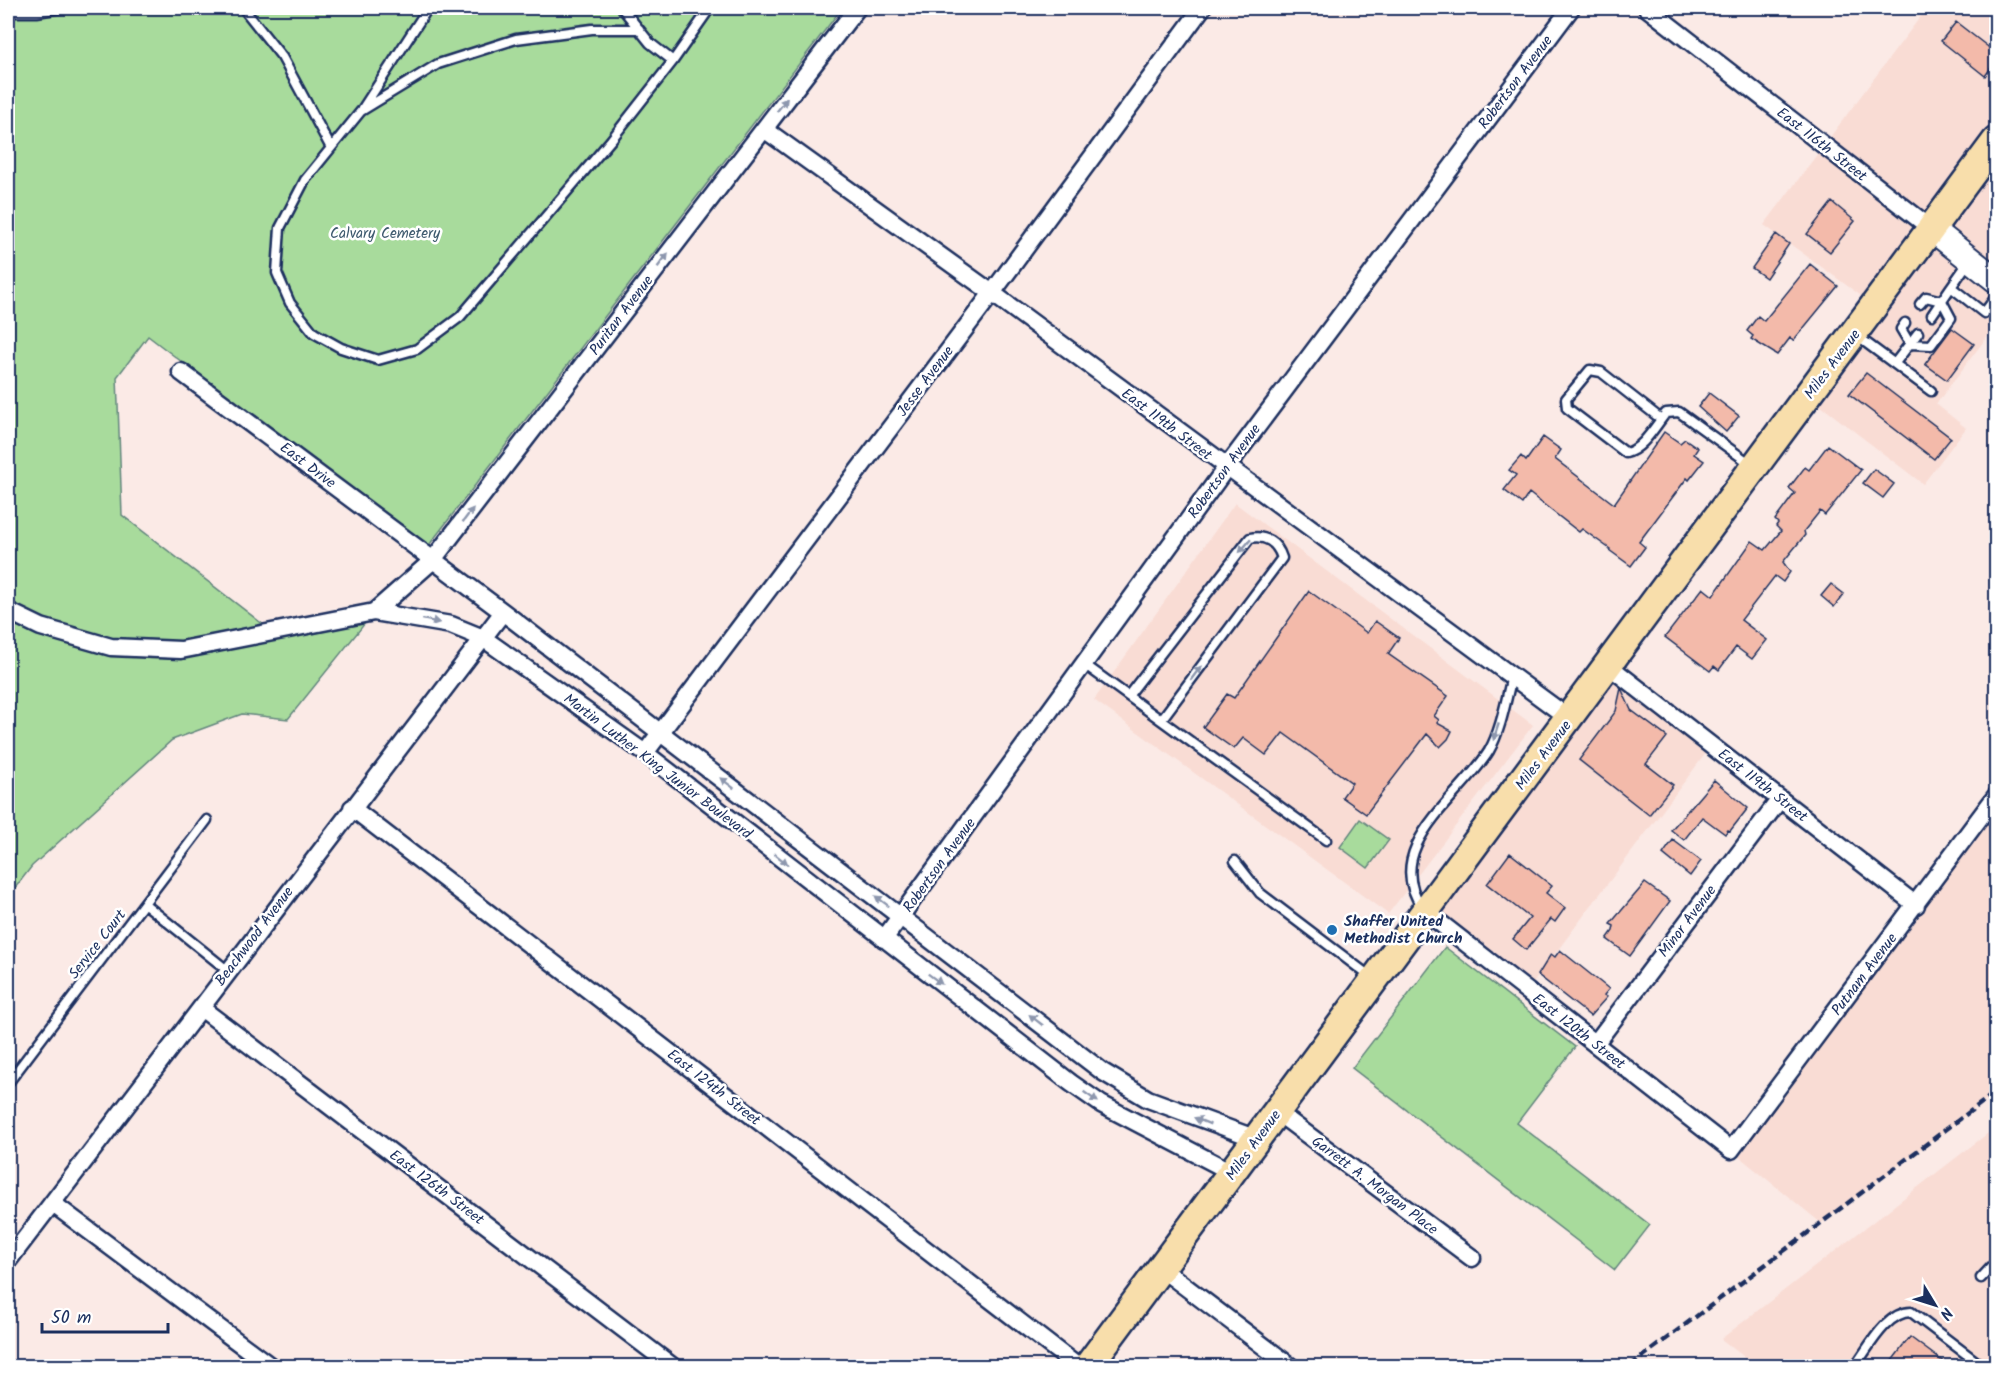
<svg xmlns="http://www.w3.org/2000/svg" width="2004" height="1374" font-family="Kalam,sans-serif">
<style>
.built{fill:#f9dcd4}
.green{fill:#a8db9c;stroke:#62857d;stroke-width:1.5}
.building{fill:#f3baaa;stroke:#1b2f5e;stroke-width:1.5}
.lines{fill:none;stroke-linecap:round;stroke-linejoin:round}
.lane-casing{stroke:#1b2f5e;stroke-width:13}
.street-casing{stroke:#1b2f5e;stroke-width:21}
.secondary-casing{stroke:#1b2f5e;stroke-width:28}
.primary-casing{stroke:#1b2f5e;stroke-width:32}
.lane{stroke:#fff;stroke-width:8}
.street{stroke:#fff;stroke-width:16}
.secondary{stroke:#fff;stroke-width:24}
.primary{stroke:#f8deab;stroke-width:27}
.rail{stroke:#1b2f5e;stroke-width:4.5;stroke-dasharray:9 4.5;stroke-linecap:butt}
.oneway{fill:#8d97ae}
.poi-dot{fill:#1f6fb2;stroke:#fff;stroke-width:2}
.labels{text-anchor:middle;stroke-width:5;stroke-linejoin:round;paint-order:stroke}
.street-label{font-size:15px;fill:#1b2f5e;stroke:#fff}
.park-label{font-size:15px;fill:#3e5a6e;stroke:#fff}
.poi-label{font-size:15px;font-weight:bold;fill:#1b2f5e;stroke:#fff;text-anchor:start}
</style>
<rect width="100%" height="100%" fill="#fbeae6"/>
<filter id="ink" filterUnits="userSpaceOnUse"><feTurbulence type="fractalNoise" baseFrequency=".0167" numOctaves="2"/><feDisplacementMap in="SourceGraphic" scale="12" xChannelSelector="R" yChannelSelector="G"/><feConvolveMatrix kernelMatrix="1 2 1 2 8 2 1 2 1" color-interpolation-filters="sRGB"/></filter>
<g filter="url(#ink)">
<path class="built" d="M 1927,8 L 1996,8 L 1996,325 L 1936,404 L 1966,428 L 1923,484 L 1808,396 L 1875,306 L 1764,225 Z
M 1235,503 L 1533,725 L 1388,914 L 1094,700 Z
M 1609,666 L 1712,745 L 1527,991 L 1426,912 Z
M 1996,796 L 1996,1092 L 1821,1223 L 1731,1150 Z
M 1996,1127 L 1996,1366 L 1756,1366 L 1721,1339 Z"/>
<path class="green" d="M 8,8 L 842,8 L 426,549 L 148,336 L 117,377 L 122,515 L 273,632 L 374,612 L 288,719 L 242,714 L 172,740 L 32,866 L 8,897 Z
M 1360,819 L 1389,840 L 1368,868 L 1340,847 Z
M 1445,947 L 1575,1047 L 1517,1123 L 1650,1225 L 1615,1270 L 1352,1068 Z"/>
<path class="building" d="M 1956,22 L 1996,53 L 1996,61 L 1985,76 L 1941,41 Z
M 1832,202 L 1855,221 L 1830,252 L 1807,234 Z
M 1776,234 L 1789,244 L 1766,278 L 1752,268 Z
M 1810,264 L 1838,286 L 1793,341 L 1790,338 L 1777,355 L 1751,339 L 1753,336 L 1747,331 L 1758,316 L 1764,321 Z
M 1952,328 L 1974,344 L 1947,380 L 1925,364 Z
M 1866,373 L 1951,438 L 1934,459 L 1849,394 Z
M 1709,393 L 1739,416 L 1726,432 L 1698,407 Z
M 1664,432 L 1680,443 L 1685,439 L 1698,448 L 1694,454 L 1704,461 L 1689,480 L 1687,478 L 1639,542 L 1645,547 L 1631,566 L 1609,550 L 1610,549 L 1582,529 L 1579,532 L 1529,493 L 1522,504 L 1504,490 L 1516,475 L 1509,470 L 1521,456 L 1526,461 L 1543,437 L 1561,450 L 1555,459 L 1614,504 Z
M 1828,445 L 1861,470 L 1825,515 L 1820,511 L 1804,531 L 1805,535 L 1783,562 L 1790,572 L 1783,582 L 1775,576 L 1741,620 L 1767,640 L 1752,659 L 1736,647 L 1719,670 L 1714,666 L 1710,671 L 1665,637 L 1703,588 L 1713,596 L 1752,541 L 1765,550 L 1781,531 L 1776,526 L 1778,523 L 1775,520 L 1795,493 L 1789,488 L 1805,467 L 1809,470 Z
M 1874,469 L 1894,484 L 1883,498 L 1863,483 Z
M 1831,584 L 1844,594 L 1834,607 L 1821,596 Z
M 1309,591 L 1367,633 L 1375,621 L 1399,638 L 1388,654 L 1448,696 L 1434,716 L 1439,720 L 1437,723 L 1452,731 L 1448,739 L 1440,747 L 1427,734 L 1366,814 L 1342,797 L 1352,783 L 1283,733 L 1266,755 L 1243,738 L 1234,749 L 1203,727 L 1227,694 L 1234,698 Z
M 1621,688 L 1631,710 L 1667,737 L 1646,764 L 1673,785 L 1649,815 L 1579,760 L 1616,711 Z
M 1714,780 L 1748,808 L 1730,831 L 1728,830 L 1725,834 L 1702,817 L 1684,840 L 1671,830 Z
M 1673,840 L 1701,861 L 1690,876 L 1663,854 Z
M 1510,853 L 1552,886 L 1546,893 L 1565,908 L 1555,922 L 1551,919 L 1526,950 L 1513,939 L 1530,918 L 1487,884 Z
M 1645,883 L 1670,901 L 1630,956 L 1607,939 L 1613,931 L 1614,926 L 1610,924 Z
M 1560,950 L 1609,989 L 1604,995 L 1607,997 L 1590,1016 L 1538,975 L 1551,954 L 1555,957 Z
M 1910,1337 L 1949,1366 L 1888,1366 Z"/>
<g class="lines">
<defs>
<path id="lane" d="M 243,8 L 282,57 L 331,148
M 622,8 L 650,43 L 673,61
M 8,12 L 37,12 L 61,8
M 639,29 L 592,29 L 516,39 L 438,64 L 361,111 L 305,180 L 280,228 L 277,273 L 290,303 L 314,333 L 341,348 L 378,360 L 417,349 L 460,317 L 611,140 L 673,61 L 710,8
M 363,108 L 428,8
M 1970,260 L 1951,287 L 1984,313 L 1996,297
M 1932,315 L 1951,287
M 1905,323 L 1901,329 L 1910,344 L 1931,345 L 1951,318 L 1942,301 L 1926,297 L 1920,304
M 1857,336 L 1931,391
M 1895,363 L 1918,333
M 1661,419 L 1601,372 L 1590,370 L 1566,399 L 1567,408 L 1626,453 C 1643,449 1655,426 1666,413 L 1679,412 L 1752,465
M 1084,664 L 1326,840
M 1128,696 L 1250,538 C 1265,535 1277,542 1282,558 L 1161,720
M 1235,861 L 1260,893 L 1372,978
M 145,904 L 227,970
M 1422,907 C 1380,847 1461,797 1489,751 C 1501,730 1506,700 1512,676
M 8,1083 L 207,820
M 1981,1278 L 1996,1262
M 1855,1366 C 1868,1349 1886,1312 1911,1312 L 1982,1366"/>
<path id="street" d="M 1647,8 L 1933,230
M 764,129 L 992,293 L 1570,719
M 181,372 L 503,612 L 1103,1072 L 1148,1099 L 1257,1139
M 8,611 L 41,627 L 111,647 L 181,650 L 374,612 L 451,625 L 483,638 L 645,753 L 1071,1083 L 1101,1104 L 1233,1173
M 374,612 L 432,561 L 857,8
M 1609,666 L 1916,905
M 645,753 L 992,293 L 1202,8
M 352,808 L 1077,1366
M 1426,912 L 1731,1150 L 1996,796
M 884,939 L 1226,468 L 1571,8
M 201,1008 L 672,1366
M 1595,1044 L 1780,799
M 1277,1112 L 1472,1258
M 52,1203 L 270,1366
M 8,1261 L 503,612
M 1162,1269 L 1290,1366"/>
<path id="secondary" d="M 1933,230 L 1996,280"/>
<path id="primary" d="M 1088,1366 L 1996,141"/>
</defs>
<use href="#lane" class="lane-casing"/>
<use href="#street" class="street-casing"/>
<use href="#secondary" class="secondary-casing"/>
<use href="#primary" class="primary-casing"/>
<use href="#lane" class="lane"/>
<use href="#street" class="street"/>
<use href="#secondary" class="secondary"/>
<use href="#primary" class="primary"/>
<path class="rail" d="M 1630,1366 L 1996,1092"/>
</g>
<defs><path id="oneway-solid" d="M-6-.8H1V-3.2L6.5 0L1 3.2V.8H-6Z" transform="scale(1.5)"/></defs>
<g class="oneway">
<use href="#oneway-solid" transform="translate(782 105) rotate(-52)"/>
<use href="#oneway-solid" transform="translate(663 260) rotate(-53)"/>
<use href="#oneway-solid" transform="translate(468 515) rotate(-53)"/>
<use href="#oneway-solid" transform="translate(1245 546) rotate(131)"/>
<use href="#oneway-solid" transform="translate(431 621) rotate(12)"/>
<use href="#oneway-solid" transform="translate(1196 673) rotate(-53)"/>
<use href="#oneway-solid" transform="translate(1496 732) rotate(108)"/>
<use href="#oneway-solid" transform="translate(727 783) rotate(-143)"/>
<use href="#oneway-solid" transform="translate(781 859) rotate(38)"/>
<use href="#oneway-solid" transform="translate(882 901) rotate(-143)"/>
<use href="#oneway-solid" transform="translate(935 979) rotate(37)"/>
<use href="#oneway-solid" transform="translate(1036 1020) rotate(-142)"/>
<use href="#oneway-solid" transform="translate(1091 1097) rotate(35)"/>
<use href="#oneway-solid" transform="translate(1202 1121) rotate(-158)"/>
</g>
</g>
<circle class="poi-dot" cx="1332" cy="930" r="6"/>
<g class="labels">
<g class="street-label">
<text transform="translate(1515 82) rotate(-53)" y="5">Robertson Avenue</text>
<text transform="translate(1822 144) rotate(38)" y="5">East 116th Street</text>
<text transform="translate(621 315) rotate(-53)" y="5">Puritan Avenue</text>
<text transform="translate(1832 364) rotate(-53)" y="5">Miles Avenue</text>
<text transform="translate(925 381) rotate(-53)" y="5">Jesse Avenue</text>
<text transform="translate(1167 424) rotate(37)" y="5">East 119th Street</text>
<text transform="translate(308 465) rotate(37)" y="5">East Drive</text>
<text transform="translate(1224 471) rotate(-54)" y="5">Robertson Avenue</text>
<text transform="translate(1543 755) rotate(-53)" y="5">Miles Avenue</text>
<text transform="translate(658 766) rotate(37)" y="5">Martin Luther King Junior Boulevard</text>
<text transform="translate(1763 785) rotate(38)" y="5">East 119th Street</text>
<text transform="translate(939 865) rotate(-54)" y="5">Robertson Avenue</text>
<text transform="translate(1687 921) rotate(-53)" y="5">Minor Avenue</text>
<text transform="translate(254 936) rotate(-53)" y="5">Beachwood Avenue</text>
<text transform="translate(97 944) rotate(-52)" y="5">Service Court</text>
<text transform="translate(1864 974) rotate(-53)" y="5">Putnam Avenue</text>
<text transform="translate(1579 1031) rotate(38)" y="5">East 120th Street</text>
<text transform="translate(714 1087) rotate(38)" y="5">East 124th Street</text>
<text transform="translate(1253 1145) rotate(-54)" y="5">Miles Avenue</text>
<text transform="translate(1375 1185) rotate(37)" y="5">Garrett A. Morgan Place</text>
<text transform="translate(437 1187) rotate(37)" y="5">East 126th Street</text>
</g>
<g class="park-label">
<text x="385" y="238">Calvary Cemetery</text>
</g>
<g class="poi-label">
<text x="1344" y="926">Shaffer United<tspan x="1344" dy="17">Methodist Church</tspan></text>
</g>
</g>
<rect width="2004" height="1374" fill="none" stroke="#fff" stroke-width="30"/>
<rect x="15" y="15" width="1974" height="1344" fill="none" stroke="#1b2f5e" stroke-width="2" filter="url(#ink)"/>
<g transform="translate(1935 1305) rotate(128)" stroke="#ffffff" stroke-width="4.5" paint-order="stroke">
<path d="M0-4.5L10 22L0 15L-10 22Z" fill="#1b2f5e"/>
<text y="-9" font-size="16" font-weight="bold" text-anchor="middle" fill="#1b2f5e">N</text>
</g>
<path d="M42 1323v9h126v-9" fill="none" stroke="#1b2f5e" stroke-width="3"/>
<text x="51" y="1323" font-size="18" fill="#1b2f5e" stroke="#ffffff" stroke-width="4.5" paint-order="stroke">50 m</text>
</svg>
